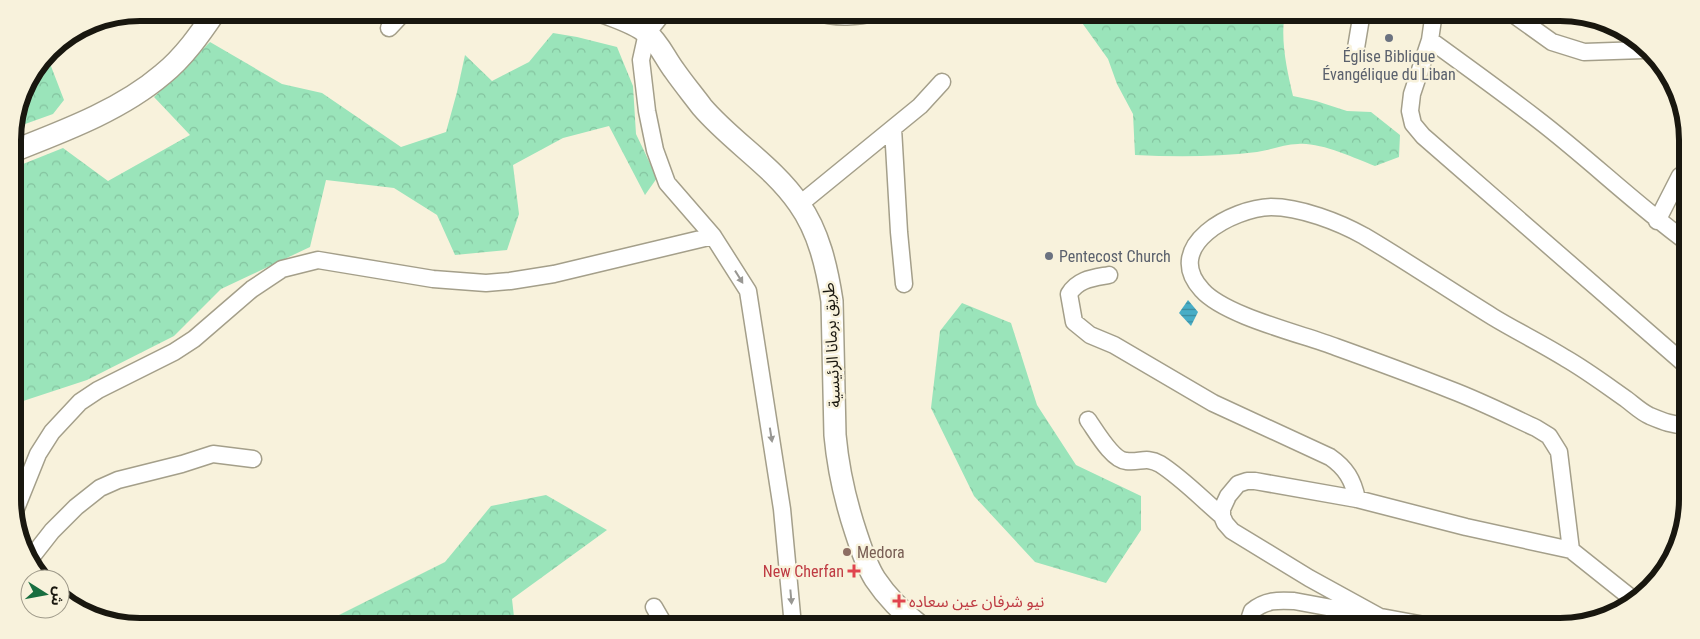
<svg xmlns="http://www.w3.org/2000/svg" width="1700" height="639" font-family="'Roboto Condensed','Noto Sans Arabic',sans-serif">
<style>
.forest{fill:url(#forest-crowns)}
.water{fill:url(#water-rules)}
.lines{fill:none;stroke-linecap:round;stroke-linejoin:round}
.minor-casing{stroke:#a49f8a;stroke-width:19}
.major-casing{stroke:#a49f8a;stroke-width:24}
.minor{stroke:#fff;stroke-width:16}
.major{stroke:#fff;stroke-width:21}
.oneway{fill:#989793}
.worship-dot{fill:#6b7280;stroke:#f8f2dc;stroke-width:2}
.education-dot{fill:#8d6e63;stroke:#f8f2dc;stroke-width:2}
.health-dot{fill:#e0444e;stroke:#f8f2dc;stroke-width:2}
.labels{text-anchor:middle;stroke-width:5;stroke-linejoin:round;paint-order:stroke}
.worship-label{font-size:16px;fill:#5b616d;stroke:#f8f2dc}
.street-label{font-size:16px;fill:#19170f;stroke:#f8f2dc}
.education-label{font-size:16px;fill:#785e54;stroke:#f8f2dc;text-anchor:start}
.health-label{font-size:16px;fill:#be3a42;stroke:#f8f2dc;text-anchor:end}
.rim{fill:none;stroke:#19170f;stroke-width:6}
</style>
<defs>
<pattern id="forest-crowns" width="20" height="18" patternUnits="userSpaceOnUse" patternTransform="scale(1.25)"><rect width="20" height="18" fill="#9ae4ba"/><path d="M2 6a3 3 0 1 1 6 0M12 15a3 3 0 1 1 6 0" fill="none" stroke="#84c39f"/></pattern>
<pattern id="water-rules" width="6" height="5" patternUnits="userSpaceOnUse" patternTransform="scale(1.25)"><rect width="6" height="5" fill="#48adc6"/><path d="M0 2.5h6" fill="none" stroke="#3b8c9f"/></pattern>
</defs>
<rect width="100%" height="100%" fill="#f8f2dc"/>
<path class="forest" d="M 1075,13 L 1285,13 C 1280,40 1287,70 1293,96 L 1316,101 L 1347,111 L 1371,112 L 1400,135 L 1399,157 L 1375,166 C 1354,158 1320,142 1298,144 C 1284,144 1271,150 1257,152 C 1216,157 1176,157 1135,155 L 1133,114 L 1117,84 L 1108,59 Z
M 553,33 L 577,37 L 617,47 L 633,86 L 636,134 L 657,178 L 645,195 L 609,126 L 563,138 L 513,165 L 519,214 L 507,250 L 455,255 L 437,215 L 394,188 L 326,180 L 310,247 L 221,289 L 174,336 L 87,380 L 14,404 L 13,168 L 63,148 L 108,181 L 190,135 L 154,97 L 210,42 L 282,84 L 322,93 L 401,147 L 446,132 L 457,92 L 465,55 L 492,81 L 529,62 Z
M 44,60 L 49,61 L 64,100 L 53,114 L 14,128 L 26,84 Z
M 962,303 L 1011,323 L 1037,405 L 1076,465 L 1141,496 L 1141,530 L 1106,583 L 1035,562 L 974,496 L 931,408 L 940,331 Z
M 546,495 L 607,530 L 512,599 L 515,626 L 317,626 L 445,562 L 491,506 Z"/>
<path class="water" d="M 1188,300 L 1198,312 L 1191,326 L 1179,313 Z"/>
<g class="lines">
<defs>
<path id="minor" d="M 664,12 L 647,33 L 641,60 L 647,111 L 655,150 L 667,183 L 713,236 L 748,291 L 782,509 L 793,626
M 815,12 C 837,19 857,17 878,12
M 1434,12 L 1430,40 L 1412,94 L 1410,111 L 1413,124 L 1423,136 L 1687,366
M 1510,12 L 1552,42 L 1584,52 L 1643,50
M 389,28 L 404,12
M 1430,40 C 1466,66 1502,92 1537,119 C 1588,158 1635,204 1687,242
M 1355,54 L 1362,12
M 893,128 L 899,232 L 904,284
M 800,204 L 920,106 L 942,82
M 1657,221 L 1680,176 L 1687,172
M 1109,275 C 1093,278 1078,279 1069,294 L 1074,322 L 1090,335 L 1114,345 L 1213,403 L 1330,457 C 1346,468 1353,480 1357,499
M 1088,420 C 1096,431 1112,460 1126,461 C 1140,463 1146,456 1160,464 C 1182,478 1202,499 1222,516
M 15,511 L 38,454 L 52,432 L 80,402 L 98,390 L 174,352 L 194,339 L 252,289 L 282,269 L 318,260 L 433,279 L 486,283 L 510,281 L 554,274 L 713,236
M 31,556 L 34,554 L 52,531 L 76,507 L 100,488 L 118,480 L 182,464 L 213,454 L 253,459
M 1635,601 L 1571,550 L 1559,452 L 1549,436 L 1536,428 C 1508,415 1480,401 1451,390 C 1413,375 1375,361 1336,347 C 1302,334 1225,316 1202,290 C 1161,246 1233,208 1271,207 C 1300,207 1339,222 1364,236 C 1408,262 1449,290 1493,317 C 1516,331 1541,343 1565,358 C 1586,370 1606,385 1626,399 C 1634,405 1641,412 1650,416 C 1662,421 1674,426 1687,425
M 654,607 L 665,626
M 1380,617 L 1309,578 L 1232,531 L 1225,523 L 1222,516 L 1222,509 L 1228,496 L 1238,484 L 1247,481 L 1255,481 L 1357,499 L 1466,527 L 1571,550
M 1247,626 L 1252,611 C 1265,600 1278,600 1294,601 L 1430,626"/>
<path id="major" d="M 603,12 C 618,18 635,23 647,33 C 659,43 665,58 674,70 C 683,83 693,95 702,107 C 732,142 773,166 799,204 C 819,232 827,268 832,301 L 835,435 C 838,468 845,500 856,533 C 861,548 866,565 875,579 C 887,597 903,613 920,626
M 13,151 C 64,131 121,110 163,74 C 184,57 200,34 215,12"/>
</defs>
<use href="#minor" class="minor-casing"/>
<use href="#major" class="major-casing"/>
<use href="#minor" class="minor"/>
<use href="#major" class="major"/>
</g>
<defs><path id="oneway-solid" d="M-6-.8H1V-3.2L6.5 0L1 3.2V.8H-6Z" transform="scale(1.25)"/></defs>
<g class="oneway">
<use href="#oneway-solid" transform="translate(739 277) rotate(58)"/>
<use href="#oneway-solid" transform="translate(771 435) rotate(81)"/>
<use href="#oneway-solid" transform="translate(791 597) rotate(85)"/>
</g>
<g class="worship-dot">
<circle cx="1389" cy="38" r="5"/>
<circle cx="1049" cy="256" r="5"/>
</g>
<circle class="education-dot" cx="847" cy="552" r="5"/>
<g class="health-dot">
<path d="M851.5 563.5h5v5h5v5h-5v5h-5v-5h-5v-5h5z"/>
<path d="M896.5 593.5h5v5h5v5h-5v5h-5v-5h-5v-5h5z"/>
</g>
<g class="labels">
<g class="worship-label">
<text x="1389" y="62">Église Biblique<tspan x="1389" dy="18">Évangélique du Liban</tspan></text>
<text x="1059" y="262" text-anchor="start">Pentecost Church</text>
</g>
<g class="street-label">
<text transform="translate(831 345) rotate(-93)" y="6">طريق برمانا الرئيسية</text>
</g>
<g class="education-label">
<text x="857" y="558">Medora</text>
</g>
<g class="health-label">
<text x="844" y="577">New Cherfan</text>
<text x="909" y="607" text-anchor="start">نيو شرفان عين سعاده</text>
</g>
</g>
<path d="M0 0H1700V639H0ZM140 21H1560A119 119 0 0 1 1679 140V499A119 119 0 0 1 1560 618H140A119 119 0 0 1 21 499V140A119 119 0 0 1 140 21Z" fill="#f8f2dc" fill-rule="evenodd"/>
<path class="rim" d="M140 21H1560A119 119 0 0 1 1679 140V499A119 119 0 0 1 1560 618H140A119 119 0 0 1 21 499V140A119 119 0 0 1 140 21Z"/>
<g transform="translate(45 594) rotate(101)"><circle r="24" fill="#f8f2dc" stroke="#9f9a8a"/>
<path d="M0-4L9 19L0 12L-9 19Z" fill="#186e40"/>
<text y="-8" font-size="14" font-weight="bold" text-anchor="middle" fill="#19170f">ش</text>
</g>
</svg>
